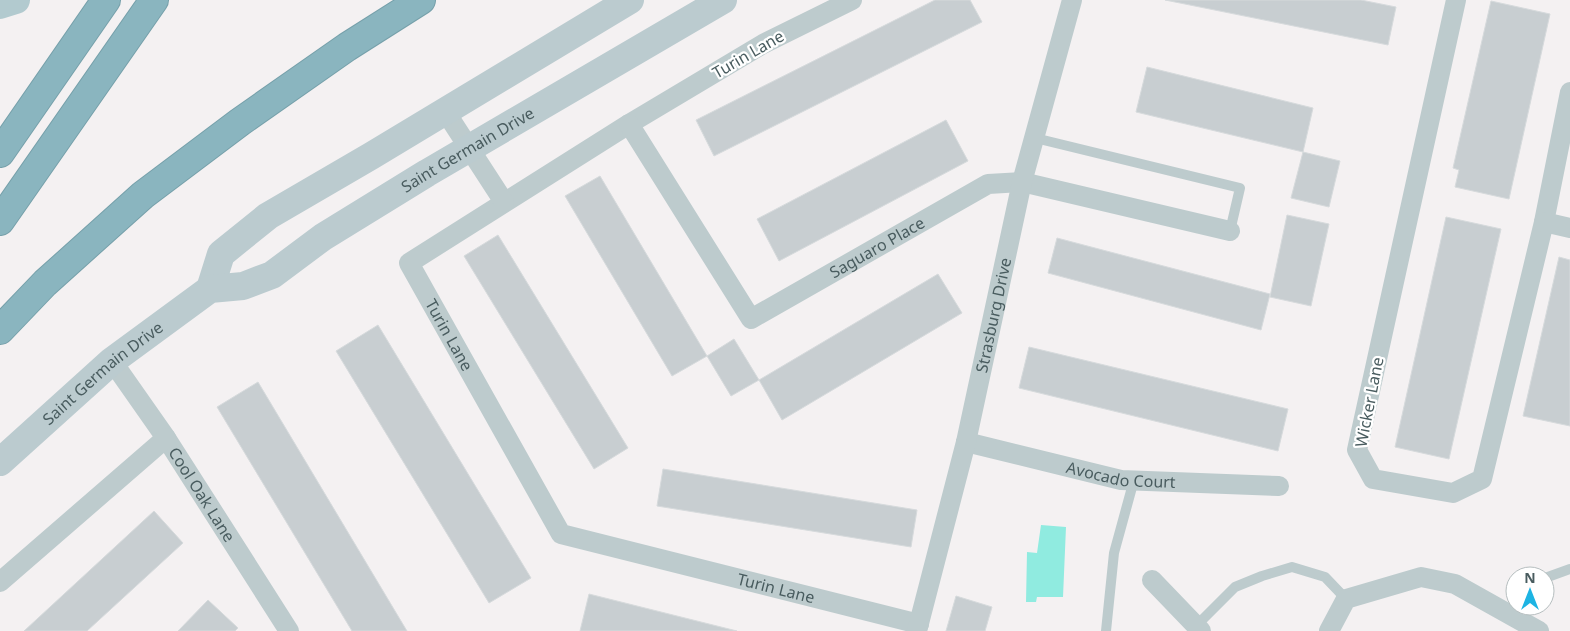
<svg xmlns="http://www.w3.org/2000/svg" width="1570" height="631" font-family="'Noto Sans',sans-serif">
<style>
.water{fill:#90ebe0}
.building{fill:#c8ced1;stroke:#d6dadc}
.lines{fill:none;stroke-linecap:round;stroke-linejoin:round}
.highway-casing{stroke:#76a0aa;stroke-width:30}
.lane{stroke:#bdcbcd;stroke-width:10}
.street{stroke:#bdcbcd;stroke-width:20}
.secondary{stroke:#bbcbcf;stroke-width:28}
.primary{stroke:#b2cacf;stroke-width:28}
.highway{stroke:#8ab5bf;stroke-width:28}
.labels{text-anchor:middle;stroke-width:4.5;stroke-linejoin:round;paint-order:stroke}
.street-label{font-size:16px;fill:#495c5f;stroke:#fff}
</style>
<rect width="100%" height="100%" fill="#f4f1f2"/>
<path class="water" d="M 1041,525 L 1066,527 L 1063,597 L 1037,597 L 1036,602 L 1026,602 L 1027,552 L 1037,553 Z"/>
<path class="building" d="M 935,0 L 970,0 L 982,22 L 714,156 L 696,120 Z
M 1165,0 L 1361,0 L 1396,7 L 1388,45 Z
M 1491,1 L 1550,14 L 1509,199 L 1455,187 L 1459,170 L 1453,168 Z
M 1147,67 L 1313,108 L 1303,152 L 1136,112 Z
M 946,120 L 968,161 L 779,261 L 757,219 Z
M 1303,152 L 1340,161 L 1329,207 L 1291,198 Z
M 600,176 L 707,356 L 672,376 L 565,196 Z
M 1287,215 L 1329,224 L 1311,306 L 1270,297 Z
M 1446,217 L 1501,229 L 1449,459 L 1395,447 Z
M 498,235 L 628,448 L 594,469 L 464,256 Z
M 1057,238 L 1270,294 L 1261,330 L 1048,273 Z
M 1559,257 L 1570,260 L 1570,426 L 1523,416 Z
M 938,274 L 962,313 L 782,420 L 759,380 Z
M 378,325 L 531,578 L 489,603 L 336,351 Z
M 734,339 L 759,380 L 731,396 L 707,356 Z
M 1029,347 L 1288,409 L 1278,451 L 1019,388 Z
M 258,382 L 407,631 L 352,631 L 217,407 Z
M 663,469 L 917,510 L 911,547 L 657,506 Z
M 154,511 L 183,543 L 87,631 L 24,631 Z
M 589,594 L 737,631 L 580,631 Z
M 956,596 L 992,607 L 985,631 L 946,631 Z
M 208,600 L 238,628 L 235,631 L 178,631 Z"/>
<g class="lines">
<defs>
<path id="highway" d="M 0,153 L 106,0
M 0,221 L 154,0
M 0,330 L 45,283 L 143,195 L 240,122 L 347,47 L 421,0"/>
</defs>
<use href="#highway" class="highway-casing"/>
<path class="lane" d="M 1035,138 L 1240,188 L 1230,231
M 1545,578 L 1570,569
M 1196,626 L 1235,587 L 1262,576 L 1292,567 L 1325,577 L 1346,599
M 1106,631 L 1114,553 L 1134,480"/>
<g class="street">
<path id="s1" d="M 852,0 L 763,44 L 629,124 L 409,263 L 561,534 L 919,624"/>
<path d="M 1456,0 L 1357,450 L 1373,479 L 1453,493 L 1482,479 L 1544,222 L 1570,92"/>
<path d="M 445,111 L 504,202"/>
<path id="s2" d="M 629,124 L 751,319 L 988,184 L 1022,182 L 1230,231"/>
<path d="M 1544,222 L 1570,228"/>
<path id="s3" d="M 112,361 L 166,438 L 289,631"/>
<path id="s4" d="M 966,442 L 1121,480 L 1279,486"/>
<path d="M 1152,580 L 1201,631"/>
<path d="M 0,582 L 166,438"/>
<path id="s5" d="M 917,631 L 966,442 L 1022,182 L 1072,0"/>
<path d="M 1329,631 L 1346,599 L 1421,577 L 1455,584 L 1539,631"/>
</g>
<g class="secondary">
<path d="M 210,289 L 221,254 L 268,216 L 371,156 L 630,0"/>
<path id="s6" d="M 0,462 L 112,361 L 210,289 L 243,286 L 272,275 L 323,237 L 427,173 L 723,0"/>
</g>
<path class="primary" d="M 0,5 L 16,0"/>
<use href="#highway" class="highway"/>
</g>
<g class="labels">
<g class="street-label">
<text transform="translate(748 54) rotate(-30)" y="6">Turin Lane</text>
<text dy="6" stroke="none"><textPath href="#s6" startOffset="569">Saint Germain Drive</textPath></text>
<text dy="6" stroke="none"><textPath href="#s2" startOffset="375">Saguaro Place</textPath></text>
<text dy="6" stroke="none"><textPath href="#s5" startOffset="325">Strasburg Drive</textPath></text>
<text dy="6" stroke="none"><textPath href="#s1" startOffset="598">Turin Lane</textPath></text>
<text dy="6" stroke="none"><textPath href="#s6" startOffset="136">Saint Germain Drive</textPath></text>
<text transform="translate(1369 402) rotate(-79)" y="6">Wicker Lane</text>
<text dy="6" stroke="none"><textPath href="#s4" startOffset="159">Avocado Court</textPath></text>
<text dy="6" stroke="none"><textPath href="#s3" startOffset="161">Cool Oak Lane</textPath></text>
<text dy="6" stroke="none"><textPath href="#s1" startOffset="1048">Turin Lane</textPath></text>
</g>
</g>
<g transform="translate(1530 591)"><circle r="24" fill="#ffffff" stroke="#b6bebf"/>
<path d="M0-4L9 19L0 12L-9 19Z" fill="#1db4e3"/>
<text y="-8" font-size="14" font-weight="bold" text-anchor="middle" fill="#495c5f">N</text>
</g>
</svg>
